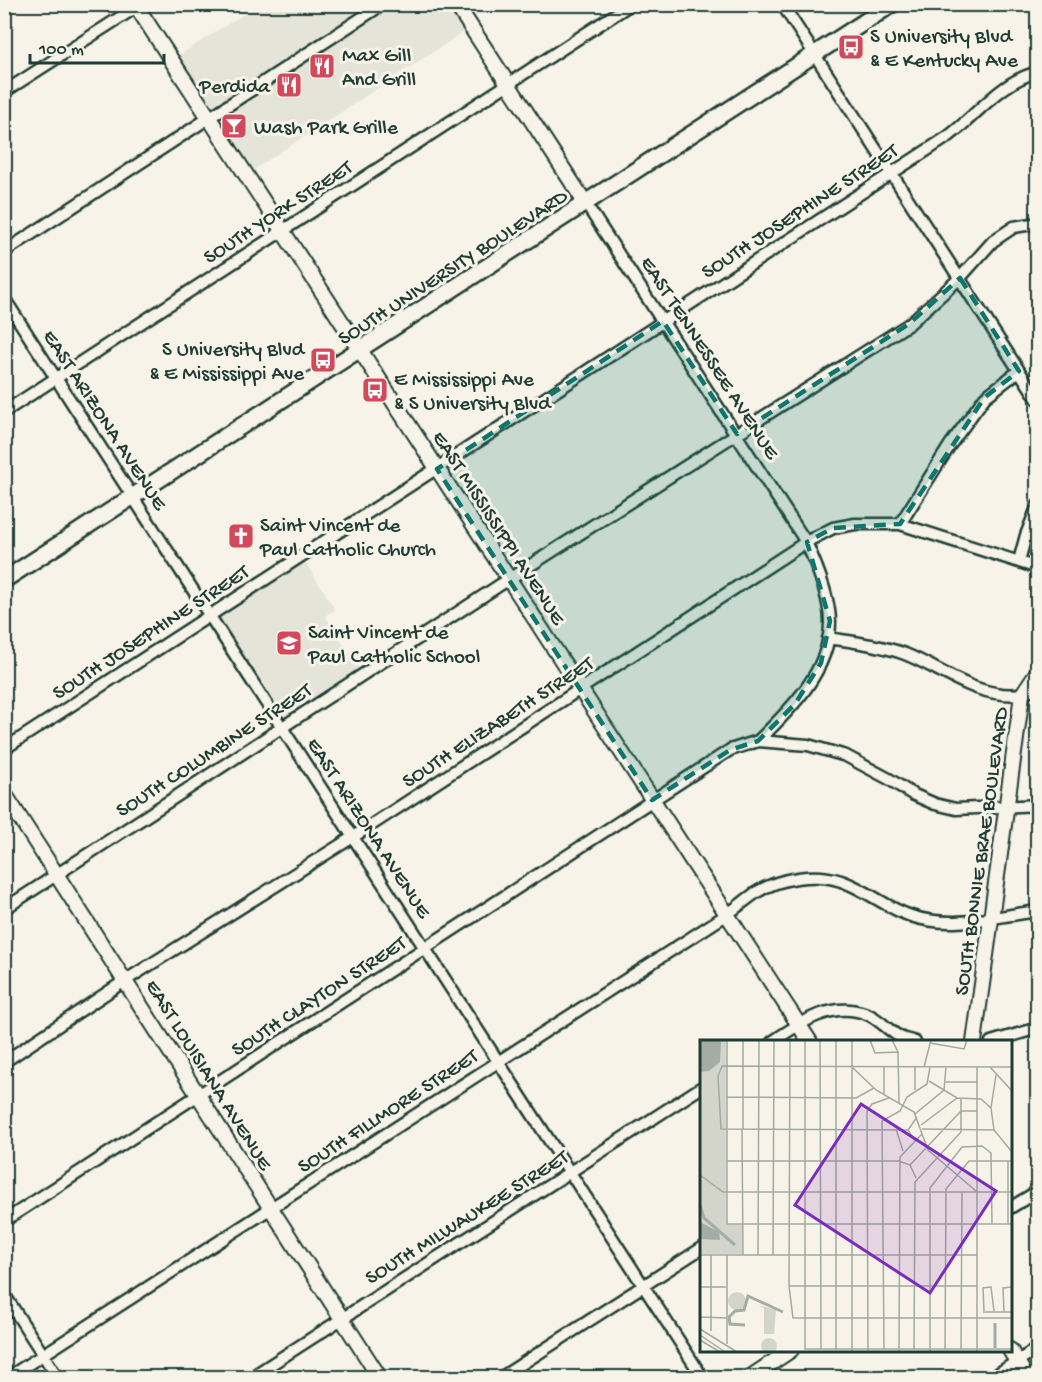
<svg xmlns="http://www.w3.org/2000/svg" width="1042" height="1382" font-family="'Gochi Hand',sans-serif">
<style>
.built{fill:#e5e4d9}
.lines{fill:none;stroke-linecap:round;stroke-linejoin:round}
.street-casing{stroke:#1f3d34;stroke-width:15}
.secondary-casing{stroke:#1f3d34;stroke-width:18}
.primary-casing{stroke:#1f3d34;stroke-width:20}
.street{stroke:#f7f3e8;stroke-width:10}
.secondary{stroke:#f7f3e8;stroke-width:14}
.primary{stroke:#f7f3e8;stroke-width:15}
.marked{fill:#0f766e;fill-opacity:0.2;stroke:#0f766e;stroke-width:4.5;stroke-dasharray:12 8;stroke-linejoin:round}
.labels{text-anchor:middle;stroke-width:6;stroke-linejoin:round;paint-order:stroke}
.poi-label{font-size:21px;fill:#1f3d34;stroke:#f7f3e8;text-anchor:start}
.street-label{font-size:21px;fill:#1f3d34;stroke:#f7f3e8}
.inset-river{fill:none;stroke:#a4ada3;stroke-width:3}
.inset-road{fill:none;stroke:#a1aaa0;stroke-width:1.5}
.view{fill:#7b2cbf;fill-opacity:0.15;stroke:#7b2cbf;stroke-width:3}
.inset-edge{fill:none;stroke:#1f3d34;stroke-width:3}
</style>
<rect width="100%" height="100%" fill="#f7f3e8"/>
<filter id="ink" filterUnits="userSpaceOnUse"><feTurbulence type="fractalNoise" baseFrequency=".0167" numOctaves="2"/><feDisplacementMap in="SourceGraphic" scale="12" xChannelSelector="R" yChannelSelector="G"/><feConvolveMatrix kernelMatrix="1 2 1 2 8 2 1 2 1" color-interpolation-filters="sRGB"/></filter>
<g filter="url(#ink)">
<path class="built" d="M 258,5 L 452,5 L 468,29 L 250,172 L 178,56 Z
M 304,560 L 335,609 L 325,616 L 359,668 L 287,715 L 282,715 L 220,618 L 220,615 Z"/>
<g class="lines">
<defs>
<path id="street" d="M 782,4 L 1038,400
M 4,92 L 141,4
M 586,204 L 806,542 C 816,564 830,598 830,622 C 830,671 791,709 758,741
M 4,252 L 383,4
M 4,298 L 703,1378
M 4,412 L 631,4
M 900,524 L 950,445 L 985,397 L 1019,371
M 1019,561 L 1026,535 L 1038,505
M 828,638 C 854,642 880,645 905,654 C 943,669 977,699 1021,694 C 1026,694 1032,689 1038,687
M 4,749 L 949,136 C 978,114 1001,81 1038,72
M 4,909 L 509,579 L 909,324 L 960,278 L 993,241 L 1014,227 L 1038,223
M 772,1042 C 800,1023 832,1000 867,1014 C 880,1019 889,1032 902,1038 C 906,1040 911,1040 915,1042
M 991,1042 L 1038,1028
M 4,1062 L 126,980 L 353,837 L 806,542 L 833,528 L 855,524 L 900,524 L 1038,568
M 1010,1208 L 1038,1191
M 4,1221 L 730,750 L 758,741 L 808,745 L 846,756 L 889,779 L 912,794 L 935,804 L 956,809 L 1038,805
M 4,1294 L 58,1378
M 7,1378 L 720,919 C 733,911 745,900 757,892 C 780,878 816,872 841,881 C 866,889 886,908 911,916 C 953,930 996,916 1038,911
M 250,1378 L 702,1087
M 500,1378 L 702,1248
M 991,1378 L 1038,1348"/>
<path id="secondary" d="M 135,4 L 810,1042
M 456,4 L 586,204
M 4,793 L 380,1378
M 974,1042 L 1022,695 L 1038,671
M 1010,1350 L 1027,1378
M 749,1378 L 791,1350"/>
<path id="primary" d="M 4,580 L 892,4"/>
</defs>
<use href="#street" class="street-casing"/>
<use href="#secondary" class="secondary-casing"/>
<use href="#primary" class="primary-casing"/>
<use href="#street" class="street"/>
<use href="#secondary" class="secondary"/>
<use href="#primary" class="primary"/>
</g>
</g>
<path class="marked" d="M 960,278 L 1019,371 L 985,397 L 900,524 L 833,528 L 807,542 L 830,621 L 821,663 L 795,704 L 758,741 L 730,750 L 652,800 L 437,469 L 663,321 L 737,434 L 909,324 Z"/>
<defs>
<symbol id="bus-square" viewBox="-11 -11 22 22"><rect x="-9" y="-9" width="18" height="18" rx="4" fill="#d1495b" stroke="#f7f3e8"/><path d="M-5-6H5V4H4V6H2V4H-2V6H-4V4H-5ZM-3.5-4V0h7V-4ZM-3.5 1.2v1.5H-2V1.2ZM2 1.2v1.5H3.5V1.2Z" fill="#fff"/></symbol>
<symbol id="restaurant-square" viewBox="-11 -11 22 22"><rect x="-9" y="-9" width="18" height="18" rx="4" fill="#d1495b" stroke="#f7f3e8"/><path d="M-5-6h1v4h1v-4h1v4h1v-4h1v5L-1.5 .5V6h-2V.5L-5-1ZM5-6V6H3V1.5H1.5Q1.5-4 5-6Z" fill="#fff"/></symbol>
<symbol id="bar-square" viewBox="-11 -11 22 22"><rect x="-9" y="-9" width="18" height="18" rx="4" fill="#d1495b" stroke="#f7f3e8"/><path d="M-6-5H6L.8 .8V4.5H3.5V6h-7V4.5H-.8V.8Z" fill="#fff"/></symbol>
<symbol id="church-square" viewBox="-11 -11 22 22"><rect x="-9" y="-9" width="18" height="18" rx="4" fill="#d1495b" stroke="#f7f3e8"/><path d="M-1.2-6h2.4v3.5h3.3v2.4h-3.3V6h-2.4V-.1h-3.3v-2.4h3.3Z" fill="#fff"/></symbol>
<symbol id="school-square" viewBox="-11 -11 22 22"><rect x="-9" y="-9" width="18" height="18" rx="4" fill="#d1495b" stroke="#f7f3e8"/><path d="M0-5L7-2L0 1L-7-2ZM-4 1L0 2.5L4 1V4Q0 6-4 4Z" fill="#fff"/></symbol>
</defs>
<g fill-rule="evenodd">
<use href="#bus-square" x="836" y="32" width="30" height="30"/>
<use href="#restaurant-square" x="307" y="51" width="30" height="30"/>
<use href="#restaurant-square" x="274" y="70" width="30" height="30"/>
<use href="#bar-square" x="219" y="111" width="30" height="30"/>
<use href="#bus-square" x="308" y="345" width="30" height="30"/>
<use href="#bus-square" x="360" y="375" width="30" height="30"/>
<use href="#church-square" x="226" y="521" width="30" height="30"/>
<use href="#school-square" x="274" y="628" width="30" height="30"/>
</g>
<g class="labels">
<g class="poi-label">
<text x="870" y="42">S University Blvd<tspan x="870" dy="24">&amp; E Kentucky Ave</tspan></text>
<text x="342" y="61">Max Gill<tspan x="342" dy="24">And Grill</tspan></text>
<text x="270" y="92" text-anchor="end">Perdida</text>
<text x="254" y="133">Wash Park Grille</text>
<text x="304" y="355" text-anchor="end">S University Blvd<tspan x="304" dy="24">&amp; E Mississippi Ave</tspan></text>
<text x="394" y="385">E Mississippi Ave<tspan x="394" dy="24">&amp; S University Blvd</tspan></text>
<text x="260" y="531">Saint Vincent de<tspan x="260" dy="24">Paul Catholic Church</tspan></text>
<text x="308" y="638">Saint Vincent de<tspan x="308" dy="24">Paul Catholic School</tspan></text>
</g>
<g class="street-label">
<text transform="translate(799 210) rotate(-33)" y="7">SOUTH JOSEPHINE STREET</text>
<text transform="translate(277 211) rotate(-33)" y="7">SOUTH YORK STREET</text>
<text transform="translate(452 266) rotate(-33)" y="7">SOUTH UNIVERSITY BOULEVARD</text>
<text transform="translate(711 357) rotate(57)" y="7">EAST TENNESSEE AVENUE</text>
<text transform="translate(106 419) rotate(57)" y="7">EAST ARIZONA AVENUE</text>
<text transform="translate(500 527) rotate(57)" y="7">EAST MISSISSIPPI AVENUE</text>
<text transform="translate(150 631) rotate(-33)" y="7">SOUTH JOSEPHINE STREET</text>
<text transform="translate(497 721) rotate(-33)" y="7">SOUTH ELIZABETH STREET</text>
<text transform="translate(213 749) rotate(-33)" y="7">SOUTH COLUMBINE STREET</text>
<text transform="translate(370 827) rotate(57)" y="7">EAST ARIZONA AVENUE</text>
<text transform="translate(980 851) rotate(-82)" y="7">SOUTH BONNIE BRAE BOULEVARD</text>
<text transform="translate(318 995) rotate(-33)" y="7">SOUTH CLAYTON STREET</text>
<text transform="translate(210 1074) rotate(58)" y="7">EAST LOUISIANA AVENUE</text>
<text transform="translate(387 1110) rotate(-33)" y="7">SOUTH FILLMORE STREET</text>
<text transform="translate(466 1216) rotate(-32)" y="7">SOUTH MILWAUKEE STREET</text>
</g>
</g>
<g transform="translate(700 1040)">
<rect width="312" height="312" fill="#f7f3e8"/>
<path d="M 0,0 L 26,0 L 26,184 L 42,185 L 42,214 L 0,214 ZM28 261a9 9 0 1 1 18 0a9 9 0 1 1-18 0ZM 58,265 L 76,270 L 74,294 L 64,294 L 64,268 ZM61 306a8 8 0 1 1 16 0a8 8 0 1 1-16 0Z" fill="#d3d5ca"/>
<path d="M 0,0 L 21,1 L 20,22 L 9,31 L 0,32 ZM 0,182 L 19,192 L 20,200 L 0,199 Z" fill="#a4ada3"/>
<path class="inset-river" d="M 0,165 L 4,178 L 35,205M 45,285 L 30,284 L 29,277 L 35,271 L 44,270 L 48,256 L 83,272M 295,308 L 295,283"/>
<path class="inset-road" d="M 27,0 L 27,184 L 312,184M 43,0 L 43,89M 90,0 L 89,246 L 93,278 L 312,278M 105,0 L 105,309 L 312,309M 120,0 L 121,309M 136,0 L 136,310M 170,0 L 175,13 L 198,12M 192,0 L 198,12 L 199,63M 230,3 L 264,9 L 267,0M 152,27 L 176,50 L 214,72 L 228,110 L 276,151M 215,27 L 215,50M 224,27 L 231,0M 290,27 L 312,51M 296,35 L 291,68 L 294,90 L 312,112M 229,41 L 257,58 L 281,59 L 291,68M 246,42 L 277,42M 184,55 L 184,26M 27,57 L 156,58 L 174,48M 215,74 L 244,50 L 246,27M 221,85 L 257,58M 42,89 L 43,215M 196,89 L 203,111M 222,89 L 294,90M 208,90 L 21,89 L 18,36 L 22,26 L 312,27M 215,101 L 208,90 L 217,77M 27,121 L 199,121 L 210,125 L 216,138M 308,121 L 308,184M 210,125 L 261,71 L 277,71M 0,135 L 23,152 L 312,152M 0,215 L 277,215M 11,215 L 11,291M 58,215 L 59,0M 73,215 L 74,0M 89,246 L 277,246M 0,247 L 26,247M 284,271 L 283,248 L 291,247 L 294,271M 283,272 L 312,272M 304,272 L 303,248 L 312,247M 0,277 L 27,278M 0,289 L 37,312M 0,295 L 25,312M 0,300 L 20,312M 27,304 L 27,215M 184,309 L 182,81 L 200,71 L 207,57 L 227,44 L 230,27M 214,310 L 215,142 L 261,92 L 261,58M 245,310 L 246,149 L 269,121 L 312,121M 261,310 L 262,152M 168,311 L 167,71 L 172,64 L 189,58M 199,311 L 200,117 L 222,94M 230,311 L 230,148 L 262,107 L 282,106 L 291,113 L 292,184M 277,311 L 277,27M 152,312 L 152,0"/>
<path class="view" d="M 161,64 L 296,151 L 230,253 L 95,165 Z"/>
<rect width="312" height="312" class="inset-edge"/>
</g>
<rect width="1042" height="1382" fill="none" stroke="#f7f3e8" stroke-width="24"/>
<rect x="12" y="12" width="1018" height="1358" fill="none" stroke="#1f3d34" stroke-width="2" filter="url(#ink)"/>
<path d="M30 54v9h134v-9" fill="none" stroke="#1f3d34" stroke-width="3"/>
<text x="39" y="54" font-size="18" fill="#1f3d34" stroke="#f7f3e8" stroke-width="4.5" paint-order="stroke">100 m</text>
</svg>
